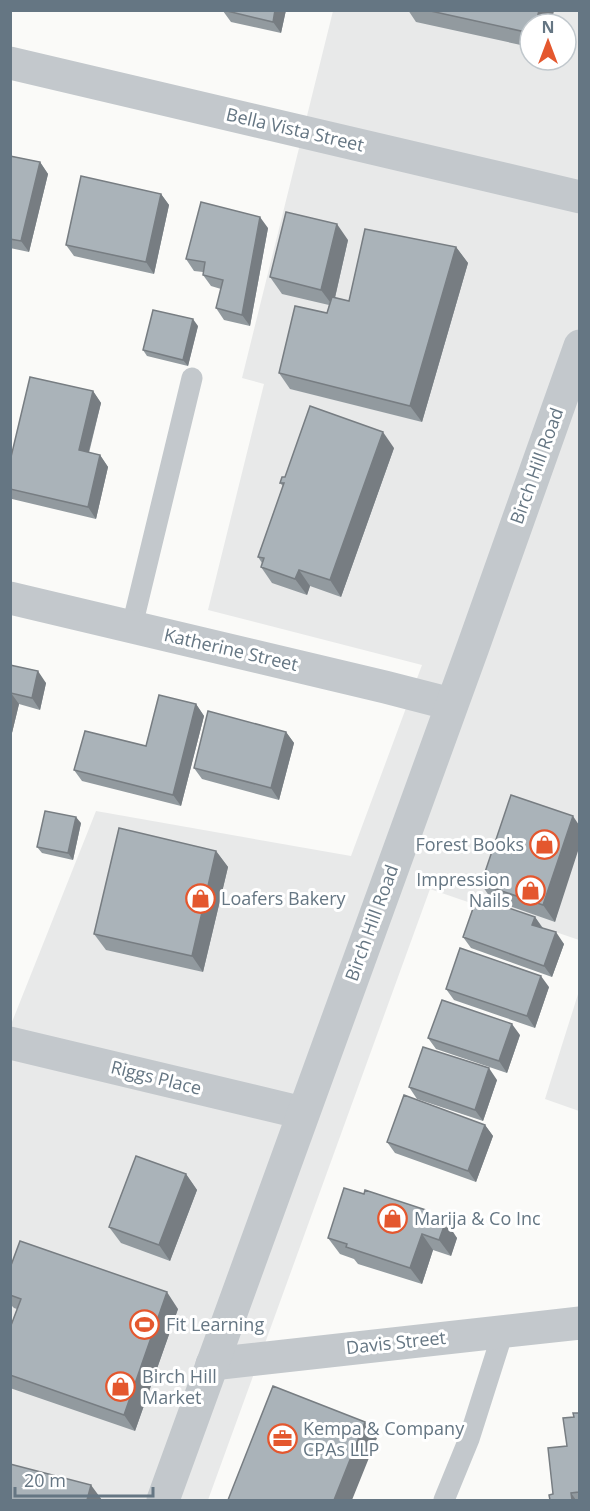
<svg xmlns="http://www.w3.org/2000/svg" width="590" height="1511" font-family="'Open Sans',sans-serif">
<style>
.built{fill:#e8e9e9;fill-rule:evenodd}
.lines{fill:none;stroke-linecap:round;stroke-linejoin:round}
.service{stroke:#c3c8cc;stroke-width:21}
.minor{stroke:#c3c8cc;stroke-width:33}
.tertiary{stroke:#c3c8cc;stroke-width:33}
.wall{fill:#929a9f}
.shaded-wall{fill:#777d82}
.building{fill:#aab3b9;stroke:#777d82;stroke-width:1.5}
.labels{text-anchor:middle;stroke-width:6;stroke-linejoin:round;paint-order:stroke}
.street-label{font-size:18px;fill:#657683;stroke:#fff}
.poi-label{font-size:18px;fill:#657683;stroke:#fff;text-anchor:start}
</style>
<rect width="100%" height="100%" fill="#fafaf8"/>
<path class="built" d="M 333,11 L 579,11 L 579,940 L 430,889 L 208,1500 L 11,1500 L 10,1027 L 96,811 L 351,856 L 422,665 L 208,610 L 264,384 L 242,378 ZM 530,24 L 566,24 L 566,60 L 530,60 Z
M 579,991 L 579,1111 L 545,1099 Z"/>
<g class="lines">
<path class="service" d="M 132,626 L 192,378
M 444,1500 L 469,1439 L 503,1332"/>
<path class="minor" d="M 10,63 L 580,197
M 10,598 L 385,687 L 451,704
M 10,1043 L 303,1113
M 212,1364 L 580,1323"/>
<path class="tertiary" d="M 163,1500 L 473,647 L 580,346"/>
</g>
<path class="wall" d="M 286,10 L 281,33 L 231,22 L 223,11 Z
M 408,10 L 554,10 L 551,24 L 530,24 L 530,47 L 416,22 Z
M 10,156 L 40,162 L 48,174 L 29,252 L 10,248 Z
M 161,194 L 169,205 L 154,274 L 74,256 L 66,245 Z
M 268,228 L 250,326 L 224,320 L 216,308 L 221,289 L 211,286 L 203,275 L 203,272 L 194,271 L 186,259 Z
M 348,240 L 335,298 L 349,301 L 456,247 L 468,263 L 422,422 L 290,389 L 279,373 L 327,313 L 329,305 L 282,294 L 270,277 Z
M 198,326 L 188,366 L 147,356 L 143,350 Z
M 93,391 L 101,403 L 89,453 L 100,455 L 108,467 L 96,519 L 12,499 L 10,496 L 10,461 Z
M 394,448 L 341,597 L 310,586 L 307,595 L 272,583 L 261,567 L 262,563 L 258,557 L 283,486 L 280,483 L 285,477 Z
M 10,665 L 46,683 L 40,710 L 19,704 L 11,737 Z
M 196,704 L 204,716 L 181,806 L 82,781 L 74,770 L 146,746 Z
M 286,732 L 294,743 L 279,800 L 202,779 L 194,768 Z
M 81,823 L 73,860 L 42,853 L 37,847 Z
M 579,825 L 555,922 L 492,900 L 481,884 Z
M 216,851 L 228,867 L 203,972 L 106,950 L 94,934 Z
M 535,917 L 543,928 L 564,944 L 552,977 L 471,948 L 463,937 Z
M 549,987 L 535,1028 L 454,1000 L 446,989 Z
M 520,1035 L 507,1073 L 436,1049 L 428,1038 Z
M 497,1080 L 483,1121 L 417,1099 L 409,1087 Z
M 485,1125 L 493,1136 L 476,1182 L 395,1153 L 387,1142 Z
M 186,1174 L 197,1190 L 170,1261 L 121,1243 L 109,1227 Z
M 434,1217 L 457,1238 L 451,1256 L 433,1250 L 422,1284 L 358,1264 L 354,1259 L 340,1254 L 328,1238 Z
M 10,1268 L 178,1309 L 135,1431 L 10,1388 L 10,1328 L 17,1309 L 14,1308 L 10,1304 Z
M 579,1413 L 579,1500 L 550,1500 L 553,1494 L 567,1446 L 574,1417 Z"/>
<path class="shaded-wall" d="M 275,10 L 286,10 L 281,33 L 273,22 Z
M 539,10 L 554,10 L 551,24 L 536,24 Z
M 40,162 L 48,174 L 29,252 L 21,241 Z
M 161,194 L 169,205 L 154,274 L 146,262 Z
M 260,217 L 268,228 L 250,326 L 242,315 Z
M 337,224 L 348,240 L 333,306 L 321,290 Z
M 456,247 L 468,263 L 422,422 L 410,406 Z
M 193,319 L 198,326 L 188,366 L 183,360 Z
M 93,391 L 101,403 L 86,462 L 79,450 Z
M 383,432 L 394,448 L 341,597 L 330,580 Z
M 100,455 L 108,467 L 96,519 L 88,507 Z
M 299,570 L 310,586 L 307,595 L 295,579 Z
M 38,671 L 46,683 L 40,710 L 32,698 Z
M 11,693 L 19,704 L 11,737 L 10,736 Z
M 196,704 L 204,716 L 181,806 L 173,795 Z
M 286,732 L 294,743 L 279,800 L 271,788 Z
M 573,816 L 579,825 L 579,848 L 555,922 L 543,905 Z
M 76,817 L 81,823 L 73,860 L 68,853 Z
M 216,851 L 228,867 L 203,972 L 192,956 Z
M 535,917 L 543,929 L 532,925 Z
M 556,932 L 564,944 L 552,977 L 544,966 Z
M 541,976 L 549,987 L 535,1028 L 527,1016 Z
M 512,1024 L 520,1035 L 507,1073 L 499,1061 Z
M 489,1068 L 497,1080 L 483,1121 L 475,1110 Z
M 485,1125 L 493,1136 L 476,1182 L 468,1171 Z
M 186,1174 L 197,1190 L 170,1261 L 159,1245 Z
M 446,1221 L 457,1238 L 451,1256 L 439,1240 Z
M 422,1234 L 433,1250 L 422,1284 L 410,1268 Z
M 167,1292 L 178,1309 L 135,1431 L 124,1415 Z
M 365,1422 L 377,1438 L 352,1500 L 334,1500 Z
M 91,1485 L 102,1500 L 87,1500 Z
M 571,1493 L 576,1500 L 572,1500 Z"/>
<path class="building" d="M 223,10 L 275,10 L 273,22 Z
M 426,10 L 539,10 L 536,24 L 530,24 L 530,33 Z
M 10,156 L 40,162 L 21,241 L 10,239 Z
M 81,176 L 161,194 L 146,262 L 66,245 Z
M 201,202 L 260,217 L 242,315 L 216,308 L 223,280 L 203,275 L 205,262 L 186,259 Z
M 286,212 L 337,224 L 321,290 L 270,277 Z
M 365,229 L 456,247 L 410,406 L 279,373 L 295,306 L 327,313 L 332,297 L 349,301 Z
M 153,310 L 193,319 L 183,360 L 143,350 Z
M 30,377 L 93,391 L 79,450 L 100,455 L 88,507 L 10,489 L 10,461 Z
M 310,406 L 383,432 L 330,580 L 299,570 L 295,579 L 261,567 L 264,558 L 258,557 L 284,483 L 280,483 L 282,477 L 285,477 Z
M 10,665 L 38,671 L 32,698 L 11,693 L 10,694 Z
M 159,695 L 196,704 L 173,795 L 74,770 L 85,731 L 146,746 Z
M 208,711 L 286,732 L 271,788 L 194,768 Z
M 511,795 L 573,816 L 543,905 L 481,884 Z
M 45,811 L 76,817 L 68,853 L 37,847 Z
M 119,828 L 216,851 L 192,956 L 94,934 Z
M 477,897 L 535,917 L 532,925 L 556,932 L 544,966 L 463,937 Z
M 460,948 L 541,976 L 527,1016 L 446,989 Z
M 442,1000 L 512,1024 L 499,1061 L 428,1038 Z
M 423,1047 L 489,1068 L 475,1110 L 409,1087 Z
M 404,1095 L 485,1125 L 468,1171 L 387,1142 Z
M 136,1156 L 186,1174 L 159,1245 L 109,1227 Z
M 344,1188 L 364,1194 L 365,1190 L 429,1211 L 428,1215 L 446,1221 L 439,1240 L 422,1234 L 410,1268 L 346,1247 L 347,1244 L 328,1238 Z
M 20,1241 L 167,1292 L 124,1415 L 10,1375 L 10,1328 L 21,1299 L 10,1295 L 10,1268 Z
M 273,1386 L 365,1422 L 334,1500 L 228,1500 Z
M 573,1413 L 579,1413 L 579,1492 L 571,1493 L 572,1500 L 550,1500 L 549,1495 L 553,1494 L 548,1448 L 567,1446 L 563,1418 L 574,1417 Z
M 10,1464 L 91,1485 L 87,1500 L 10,1500 Z"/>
<defs>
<symbol id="shop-ring" viewBox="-11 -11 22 22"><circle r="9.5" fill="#fff" stroke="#e4572e" stroke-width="1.5"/><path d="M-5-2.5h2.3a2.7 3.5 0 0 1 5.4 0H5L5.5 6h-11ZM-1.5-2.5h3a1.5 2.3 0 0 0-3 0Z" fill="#e4572e"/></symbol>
<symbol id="stadium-ring" viewBox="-11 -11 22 22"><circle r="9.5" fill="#fff" stroke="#e4572e" stroke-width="1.5"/><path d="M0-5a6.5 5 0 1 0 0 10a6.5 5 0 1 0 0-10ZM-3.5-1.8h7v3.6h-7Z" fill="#e4572e"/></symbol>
<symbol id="office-ring" viewBox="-11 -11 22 22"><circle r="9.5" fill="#fff" stroke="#e4572e" stroke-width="1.5"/><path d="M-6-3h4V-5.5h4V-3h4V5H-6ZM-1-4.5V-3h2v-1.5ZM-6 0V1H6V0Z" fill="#e4572e"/></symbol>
</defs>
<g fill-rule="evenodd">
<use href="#shop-ring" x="528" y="828" width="33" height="33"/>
<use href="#shop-ring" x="514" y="874" width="33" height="33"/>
<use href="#shop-ring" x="184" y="882" width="33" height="33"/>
<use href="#shop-ring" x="376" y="1202" width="33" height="33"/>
<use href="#stadium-ring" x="128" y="1308" width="33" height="33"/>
<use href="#shop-ring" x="104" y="1370" width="33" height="33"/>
<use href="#office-ring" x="266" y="1422" width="33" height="33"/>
</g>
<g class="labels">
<g class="street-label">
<text transform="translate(295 130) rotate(13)" y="6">Bella Vista Street</text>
<text transform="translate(537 466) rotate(-70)" y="6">Birch Hill Road</text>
<text transform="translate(231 650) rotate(13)" y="6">Katherine Street</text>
<text transform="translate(372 923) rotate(-70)" y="6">Birch Hill Road</text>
<text transform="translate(156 1078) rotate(14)" y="6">Riggs Place</text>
<text transform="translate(396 1343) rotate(-6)" y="6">Davis Street</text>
</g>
<g class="poi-label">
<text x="524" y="851" text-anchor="end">Forest Books</text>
<text x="510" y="886" text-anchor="end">Impression<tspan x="510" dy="21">Nails</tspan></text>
<text x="221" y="905">Loafers Bakery</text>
<text x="414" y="1225">Marija &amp; Co Inc</text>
<text x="166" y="1331">Fit Learning</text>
<text x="142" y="1383">Birch Hill<tspan x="142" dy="21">Market</tspan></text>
<text x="303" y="1435">Kempa &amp; Company<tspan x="303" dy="21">CPAs LLP</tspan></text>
</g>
</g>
<rect width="590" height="1511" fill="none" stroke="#657683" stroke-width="24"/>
<g transform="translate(548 42)"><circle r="28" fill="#ffffff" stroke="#c1c8cd" stroke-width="1.5"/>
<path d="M0-4.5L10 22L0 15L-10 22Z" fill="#e4572e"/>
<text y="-9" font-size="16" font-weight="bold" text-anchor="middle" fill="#657683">N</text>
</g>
<path d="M15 1487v9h138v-9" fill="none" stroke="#657683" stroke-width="3"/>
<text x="24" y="1487" font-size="18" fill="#657683" stroke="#ffffff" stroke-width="4.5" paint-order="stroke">20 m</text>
</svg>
